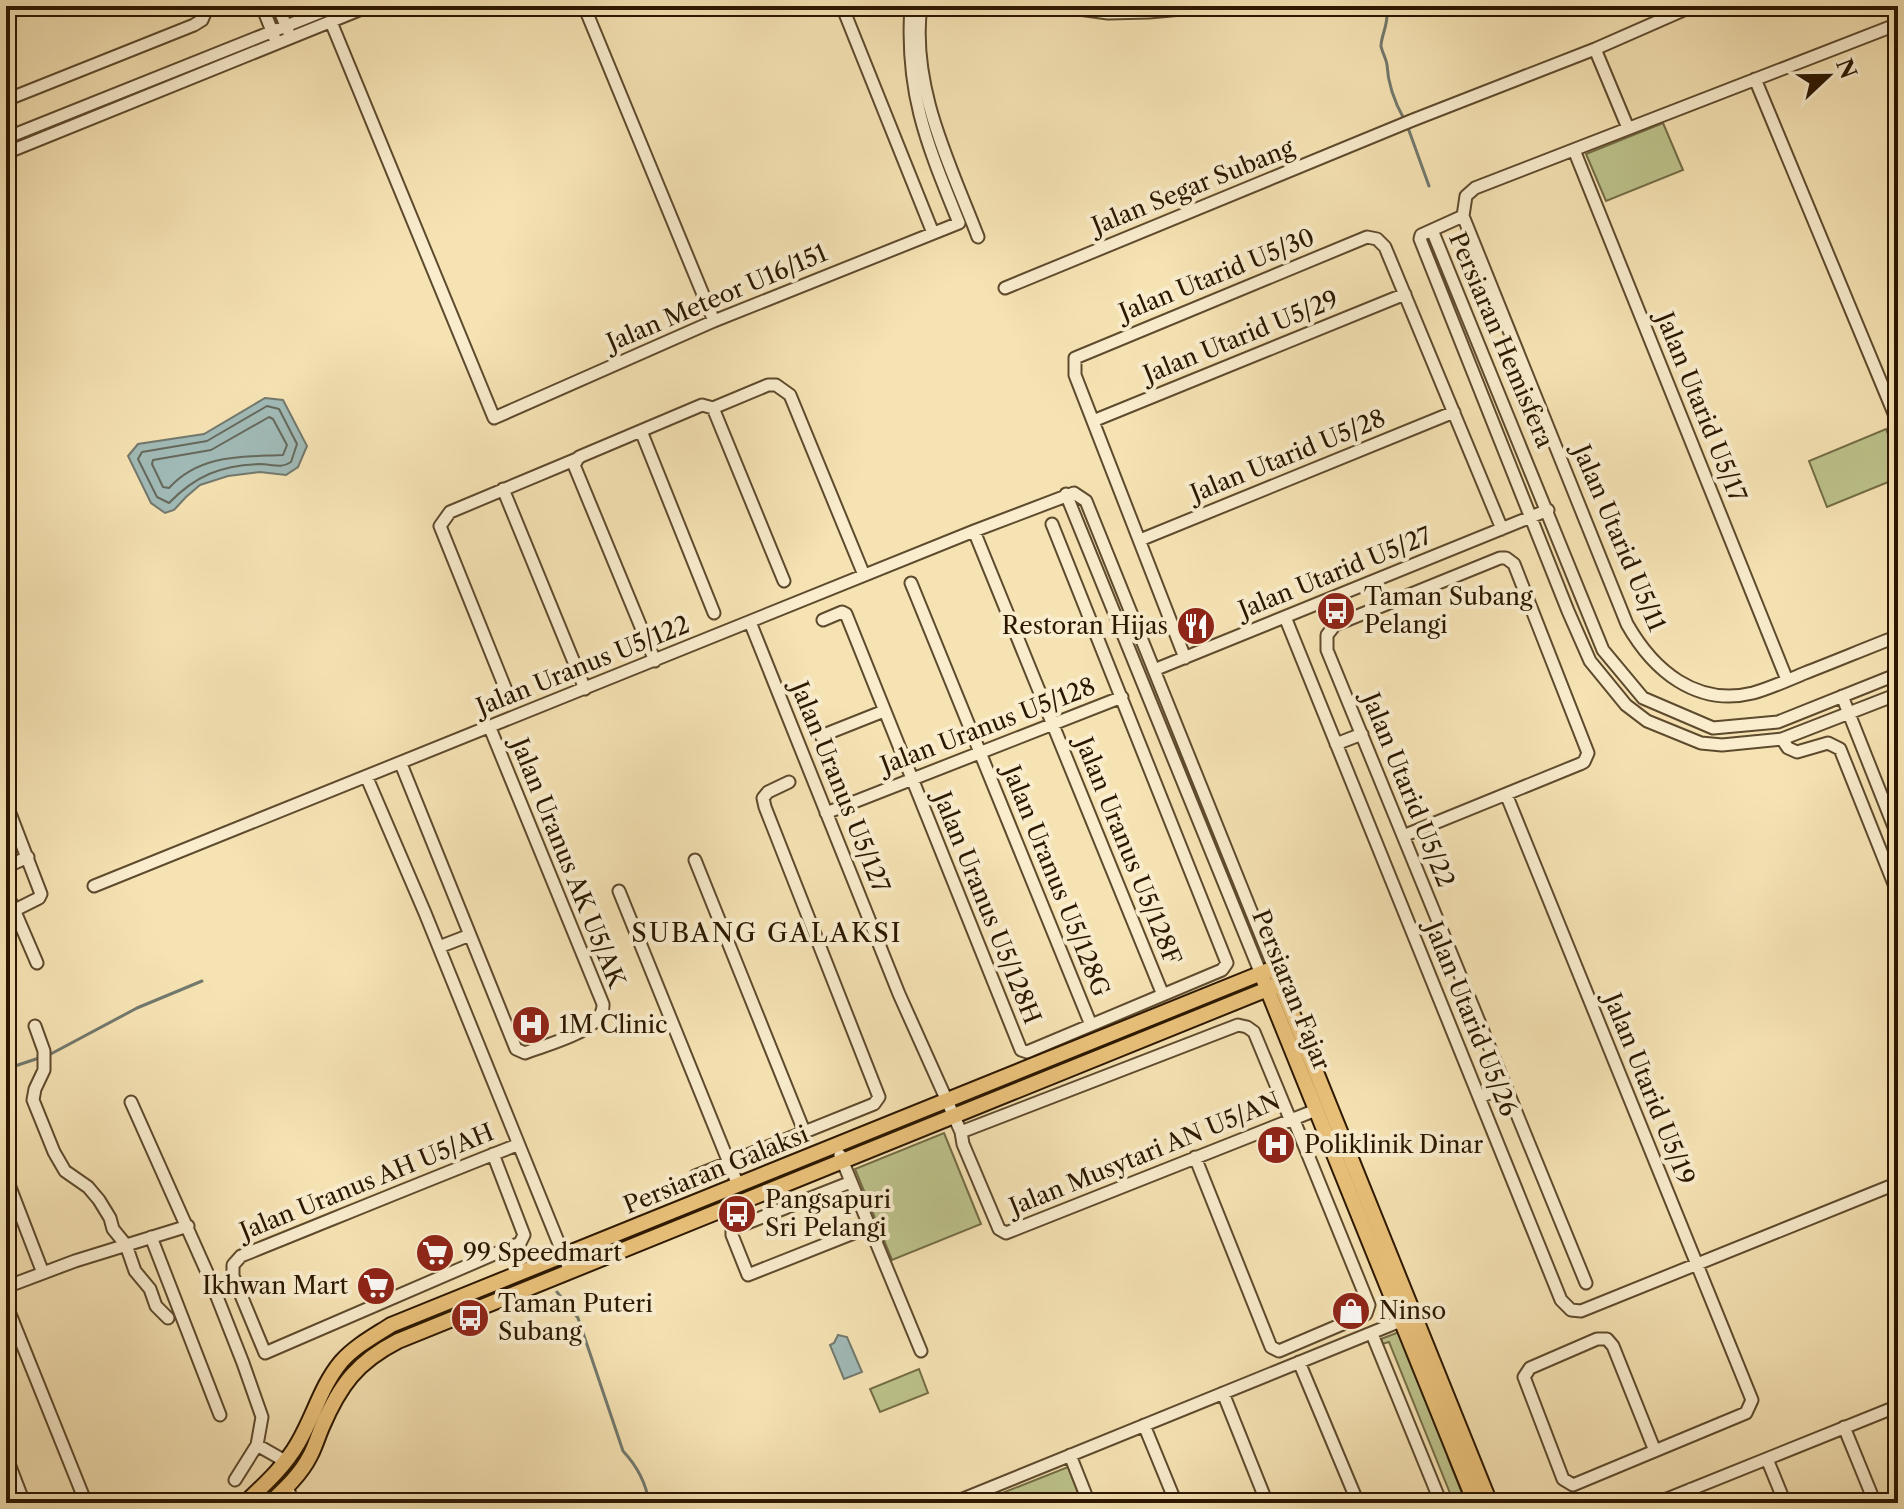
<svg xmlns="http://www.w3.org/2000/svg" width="1904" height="1509" font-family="'Libre Caslon Text',serif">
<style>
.green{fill:#bdc38c;stroke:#746d46;stroke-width:2}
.water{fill:#a1bbb8;stroke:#72796e;stroke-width:2}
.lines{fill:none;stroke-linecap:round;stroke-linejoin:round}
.shore{stroke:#66695c;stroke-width:2}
.stream{stroke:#72796e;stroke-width:3}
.minor-casing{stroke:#5e4a2d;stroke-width:15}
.major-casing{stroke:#2b1700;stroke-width:18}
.minor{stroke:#f9edce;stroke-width:11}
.major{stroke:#ebc27a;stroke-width:14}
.labels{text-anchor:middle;stroke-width:8;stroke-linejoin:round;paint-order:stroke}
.street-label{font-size:24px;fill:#2b1700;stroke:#f9edce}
.poi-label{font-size:24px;fill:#2b1700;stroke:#f9edce;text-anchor:start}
.neighbourhood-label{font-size:26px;letter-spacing:2px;fill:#2b1700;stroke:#f9edce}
</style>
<rect width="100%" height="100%" fill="#f6e3b4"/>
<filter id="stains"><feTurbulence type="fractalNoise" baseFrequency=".0025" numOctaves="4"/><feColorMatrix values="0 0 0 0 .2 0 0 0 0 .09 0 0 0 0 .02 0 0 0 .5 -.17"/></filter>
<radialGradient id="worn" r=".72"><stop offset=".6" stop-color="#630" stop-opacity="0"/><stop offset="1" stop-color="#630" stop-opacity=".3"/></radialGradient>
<path class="green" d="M 1663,123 L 1683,170 L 1606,201 L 1586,154 Z
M 1886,429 L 1898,458 L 1898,478 L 1827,507 L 1809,461 Z
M 944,1133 L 981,1224 L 892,1260 L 855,1169 Z
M 1399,1332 L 1444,1440 L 1448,1458 L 1466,1503 L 1454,1503 L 1389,1342 L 1382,1344 L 1381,1339 Z
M 919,1369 L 928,1393 L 880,1412 L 870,1389 Z
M 1068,1467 L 1082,1503 L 977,1503 Z"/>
<path class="water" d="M 265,398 L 283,400 L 307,446 L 298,467 L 286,475 L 260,472 L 228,476 L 200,485 L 186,497 L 174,510 L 165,513 L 151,503 L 128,456 L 138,444 L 204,434 Z
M 838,1335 L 847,1337 L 862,1372 L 844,1379 L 830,1345 L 834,1343 Z"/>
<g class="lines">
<path class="shore" d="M 267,406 L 279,409 L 297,444 L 291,462 C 281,469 272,464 260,464 C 221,465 195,476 169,503 L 157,497 L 138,459 L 142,452 L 207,441 Z
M 269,417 L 273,419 L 287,445 L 283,455 C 241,457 200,454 169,488 L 163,487 L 152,464 L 153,460 L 211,450 Z"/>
<path class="stream" d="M 1387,15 C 1387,27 1381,37 1381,46 C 1382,52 1386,58 1387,65 C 1388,84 1394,101 1404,119
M 1407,125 L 1429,186
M 47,1056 L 137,1008 L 202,981
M 6,1069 L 39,1058
M 557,1292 L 578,1318 L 623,1451 C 637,1466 646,1482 649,1503"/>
<defs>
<path id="minor" d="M 262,6 L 275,39
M 278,6 L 288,31
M 584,6 L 714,321
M 842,6 L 933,233
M 921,6 C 910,86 950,164 978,237
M 1057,6 L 1108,13 L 1149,12 L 1215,6
M 331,22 L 494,418 L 714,321 L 959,223 C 927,144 905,93 911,6
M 1595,49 L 1628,128
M 1755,79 L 1898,423
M 6,100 L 194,25 L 202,20 L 208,6
M 6,138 L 336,6
M 1574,150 L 1787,680
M 6,153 L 369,6
M 1463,216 L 1466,196 L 1475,188 L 1898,24
M 1432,230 L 1603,650 L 1643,698 L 1713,728 L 1778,722 L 1898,674
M 1005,288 L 1413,120 L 1595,49 L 1693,6
M 713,408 L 784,581
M 1093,421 L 1405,294
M 641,431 L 714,613
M 503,489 L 585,689
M 1066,494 L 1261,974
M 974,531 L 1163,995
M 1140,540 L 1454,412
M 911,583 L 1091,1025
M 1285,617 L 1561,1300 L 1571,1310 L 1581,1311 L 1898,1183
M 823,620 L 842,612 L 846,614 L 1021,1050 L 1027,1052 L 1222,970 L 1227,963 L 1052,524
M 750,622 L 899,994 L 961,1132 L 1238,1025 L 1247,1027 L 1254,1032 L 1290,1119
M 1898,636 C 1867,648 1836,661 1805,673 C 1788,680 1771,688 1753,693 C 1696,707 1653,670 1627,624 L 1463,216 L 1421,235 L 1420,239 L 1568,611 L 1590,661 L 1626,705 L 1647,721 L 1701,743 L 1722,745 L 1782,739 L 1898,694
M 1185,658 L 1075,375 L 1075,358 L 1367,237 L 1377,239 L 1385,247 L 1502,529
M 655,661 L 574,465 L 579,457 L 702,405 L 713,408 L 768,385 L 776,385 L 790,395 L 864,575
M 1154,670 L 1548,510
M 508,695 L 440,526 L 450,512 L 579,458
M 1842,696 L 1898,837
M 821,736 L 884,711
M 1782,739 L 1788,748 L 1797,752 L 1828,743 L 1840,749 L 1898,894
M 1336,744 L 1362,734
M 401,764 L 516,1049 L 525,1053 C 547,1044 605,1031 603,1004 L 490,728
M 367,778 L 425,913 L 570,1271
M 1506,794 L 1752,1400 L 1746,1413 L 1573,1485 L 1563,1479 L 1524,1377 L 1530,1368 L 1597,1339 L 1607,1339 L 1613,1346 L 1655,1451
M 6,803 L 41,894 L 39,898 L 15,910
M 826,813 L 1122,697
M 1403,836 L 1580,764 L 1584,762 L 1588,753 L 1514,564 L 1506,558 L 1500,558 L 1335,625 L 1327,635 L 1327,650 L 1586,1283
M 695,860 L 804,1131
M 6,867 L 28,857
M 94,886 L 974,531 L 1074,493 L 1086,501 L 1274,968
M 6,891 L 37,963
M 619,891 L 738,1185
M 439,947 L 470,935
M 35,1026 L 44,1051 L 44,1070 L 35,1089 L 33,1100 L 54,1152 L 65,1171 L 88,1187 L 99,1200 L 110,1218 L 113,1229 L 126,1245 L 135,1271 L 150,1289 L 156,1306 L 168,1318
M 1479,1097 L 1506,1087
M 131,1102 L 210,1279 L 243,1363 L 262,1417 L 257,1445 L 285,1461
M 961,1132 L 963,1144 L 999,1229 L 1006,1233 L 1316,1110
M 493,1154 L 524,1235 L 520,1243 L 265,1353 L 233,1276 L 233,1265 L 241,1256 C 333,1219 425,1181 517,1145
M 840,1155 L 921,1351
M 1195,1157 L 1271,1347 L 1279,1351 L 1366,1314 L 1369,1305 L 1293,1118
M 695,1176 L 874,1104 L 879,1097 L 765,807 L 763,798 L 768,792 L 789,782
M 6,1177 L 43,1273
M 851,1182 L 732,1229 L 732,1235 L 748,1275 L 869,1227
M 151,1237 L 220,1415
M 6,1287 L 75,1261 L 188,1226
M 6,1304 L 86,1503
M 1372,1334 L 1441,1503
M 1299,1362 L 1358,1503
M 1223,1393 L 1267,1503
M 1144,1425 L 1176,1503
M 1844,1427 L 1875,1503
M 1070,1455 L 1089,1503
M 6,1456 L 24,1503
M 1767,1459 L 1785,1503
M 235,1480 L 257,1445
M 287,1488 L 294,1503
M 1691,1489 L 1696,1503
M 953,1503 L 1408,1318
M 1657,1503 L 1898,1406"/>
<path id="major" d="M 1264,981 L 1475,1503
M 245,1503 C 264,1485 285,1466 298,1443 C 314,1416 321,1386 341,1362 C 355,1346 374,1336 391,1325 L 1274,968 L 1490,1503
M 270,1503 C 285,1489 301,1474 310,1456 C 315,1447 318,1436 322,1427 C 340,1385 357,1362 398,1341 L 1280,984"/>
</defs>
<use href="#minor" class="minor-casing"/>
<use href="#major" class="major-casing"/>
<use href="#minor" class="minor"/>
<use href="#major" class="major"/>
</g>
<defs>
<symbol id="bus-disc" viewBox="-11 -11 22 22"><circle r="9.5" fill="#8f2418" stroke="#f9edce"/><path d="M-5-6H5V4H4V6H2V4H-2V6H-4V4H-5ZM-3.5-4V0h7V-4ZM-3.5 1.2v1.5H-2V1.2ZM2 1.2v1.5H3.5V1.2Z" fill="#fff"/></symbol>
<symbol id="restaurant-disc" viewBox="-11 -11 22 22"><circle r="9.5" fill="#8f2418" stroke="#f9edce"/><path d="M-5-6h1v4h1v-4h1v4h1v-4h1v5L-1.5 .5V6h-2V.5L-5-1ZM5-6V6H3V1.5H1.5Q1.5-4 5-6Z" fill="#fff"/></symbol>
<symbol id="hospital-disc" viewBox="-11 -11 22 22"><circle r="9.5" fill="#8f2418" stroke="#f9edce"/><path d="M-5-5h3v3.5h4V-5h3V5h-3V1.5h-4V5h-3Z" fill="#fff"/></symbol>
<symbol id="supermarket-disc" viewBox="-11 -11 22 22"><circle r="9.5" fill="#8f2418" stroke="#f9edce"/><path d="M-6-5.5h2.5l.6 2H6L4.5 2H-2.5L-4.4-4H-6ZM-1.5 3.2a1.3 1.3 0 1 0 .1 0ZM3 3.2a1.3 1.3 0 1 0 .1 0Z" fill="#fff"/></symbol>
<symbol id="shop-disc" viewBox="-11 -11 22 22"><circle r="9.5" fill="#8f2418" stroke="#f9edce"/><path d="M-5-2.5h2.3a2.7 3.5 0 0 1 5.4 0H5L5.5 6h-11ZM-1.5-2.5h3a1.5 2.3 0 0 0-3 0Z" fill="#fff"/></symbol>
</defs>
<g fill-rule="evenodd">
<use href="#bus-disc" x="1314" y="589" width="44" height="44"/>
<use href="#restaurant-disc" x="1174" y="604" width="44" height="44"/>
<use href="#hospital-disc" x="509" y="1003" width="44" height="44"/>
<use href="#hospital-disc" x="1254" y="1123" width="44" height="44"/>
<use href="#bus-disc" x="715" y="1192" width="44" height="44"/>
<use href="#supermarket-disc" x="413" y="1231" width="44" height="44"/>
<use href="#supermarket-disc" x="354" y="1264" width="44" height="44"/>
<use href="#shop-disc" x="1329" y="1289" width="44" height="44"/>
<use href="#bus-disc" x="448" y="1296" width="44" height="44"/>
</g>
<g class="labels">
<g class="street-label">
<text transform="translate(1193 187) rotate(-22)" y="8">Jalan Segar Subang</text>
<text transform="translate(1217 275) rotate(-22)" y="8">Jalan Utarid U5/30</text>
<text transform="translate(717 298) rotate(-23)" y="8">Jalan Meteor U16/151</text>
<text transform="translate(1241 337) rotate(-22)" y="8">Jalan Utarid U5/29</text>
<text transform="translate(1501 340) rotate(67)" y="8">Persiaran Hemisfera</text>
<text transform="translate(1701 407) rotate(68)" y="8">Jalan Utarid U5/17</text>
<text transform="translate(1288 456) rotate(-22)" y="8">Jalan Utarid U5/28</text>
<text transform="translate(1619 538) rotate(67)" y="8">Jalan Utarid U5/11</text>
<text transform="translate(1335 573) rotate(-22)" y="8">Jalan Utarid U5/27</text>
<text transform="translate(583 666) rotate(-22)" y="8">Jalan Uranus U5/122</text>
<text transform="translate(988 726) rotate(-21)" y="8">Jalan Uranus U5/128</text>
<text transform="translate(840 787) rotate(68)" y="8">Jalan Uranus U5/127</text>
<text transform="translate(1408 790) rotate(68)" y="8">Jalan Utarid U5/22</text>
<text transform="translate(1128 851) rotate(68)" y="8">Jalan Uranus U5/128F</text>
<text transform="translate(568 863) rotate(68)" y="8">Jalan Uranus AK U5/AK</text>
<text transform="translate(1056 881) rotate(68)" y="8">Jalan Uranus U5/128G</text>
<text transform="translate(987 908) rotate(68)" y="8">Jalan Uranus U5/128H</text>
<text transform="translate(1291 990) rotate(68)" y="8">Persiaran Fajar</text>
<text transform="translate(1471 1019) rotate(68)" y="8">Jalan Utarid U5/26</text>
<text transform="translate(1649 1089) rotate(68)" y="8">Jalan Utarid U5/19</text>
<text transform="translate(1145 1154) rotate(-22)" y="8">Jalan Musytari AN U5/AN</text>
<text transform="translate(716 1170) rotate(-22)" y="8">Persiaran Galaksi</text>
<text transform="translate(367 1182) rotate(-22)" y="8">Jalan Uranus AH U5/AH</text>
</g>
<g class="poi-label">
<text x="1364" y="605">Taman Subang<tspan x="1364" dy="28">Pelangi</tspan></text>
<text x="1168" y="634" text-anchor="end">Restoran Hijas</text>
<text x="559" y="1033">1M Clinic</text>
<text x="1304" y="1153">Poliklinik Dinar</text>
<text x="765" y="1208">Pangsapuri<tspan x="765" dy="28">Sri Pelangi</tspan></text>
<text x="463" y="1261">99 Speedmart</text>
<text x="348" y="1294" text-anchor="end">Ikhwan Mart</text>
<text x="498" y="1312">Taman Puteri<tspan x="498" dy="28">Subang</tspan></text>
<text x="1379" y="1319">Ninso</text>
</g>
<g class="neighbourhood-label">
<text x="767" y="942">SUBANG GALAKSI</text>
</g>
</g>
<rect width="1904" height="1509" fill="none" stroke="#f6e3b4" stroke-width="32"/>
<rect x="8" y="8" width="1888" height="1493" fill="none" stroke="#2b1700" stroke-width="4"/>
<rect x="16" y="16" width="1872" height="1477" fill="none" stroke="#2b1700" stroke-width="2"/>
<g transform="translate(1828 76) rotate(68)" stroke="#f9edce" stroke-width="6" paint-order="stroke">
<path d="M0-6L14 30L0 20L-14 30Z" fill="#2b1700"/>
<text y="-12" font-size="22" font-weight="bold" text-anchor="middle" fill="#2b1700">N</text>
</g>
<rect width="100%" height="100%" filter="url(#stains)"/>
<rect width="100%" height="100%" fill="url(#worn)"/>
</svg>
